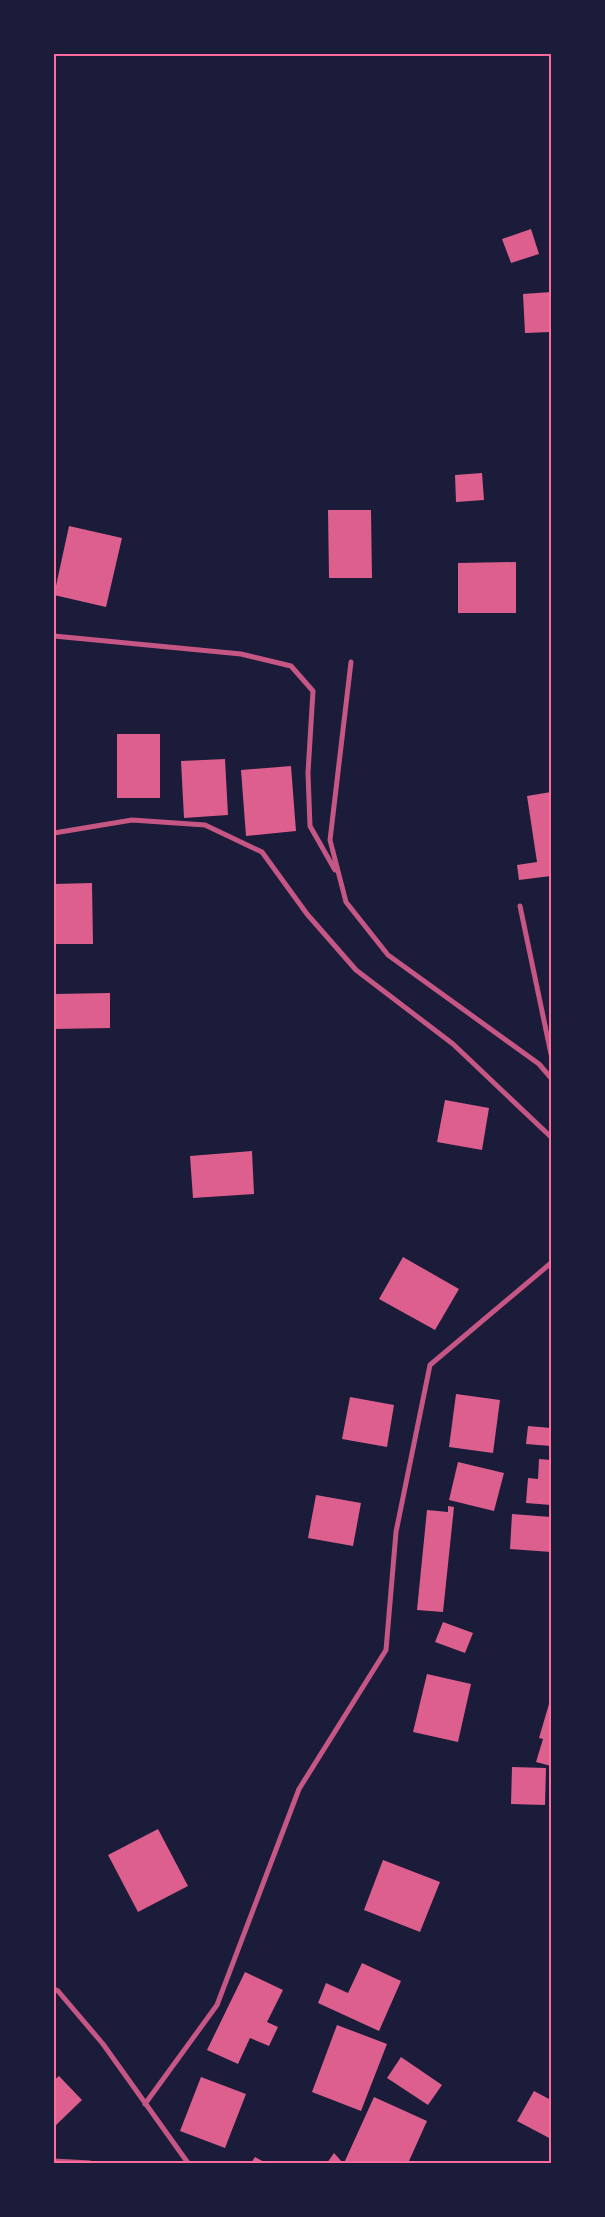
<svg xmlns="http://www.w3.org/2000/svg" width="605" height="2217" font-family="Arial,sans-serif">
<style>
.building{fill:#dd5f8e}
.lines{fill:none;stroke-linecap:round;stroke-linejoin:round}
.minor{stroke:#c65784;stroke-width:5}
.neatline{fill:none;stroke:#ff6b9d;stroke-width:2}
</style>
<rect width="100%" height="100%" fill="#1b1b3a"/>
<path class="building" d="M 531,229 L 539,254 L 511,263 L 502,239 Z
M 551,292 L 551,332 L 525,333 L 523,294 Z
M 482,473 L 484,500 L 456,502 L 455,475 Z
M 328,510 L 371,510 L 372,578 L 329,578 Z
M 69,526 L 122,538 L 106,607 L 54,595 Z
M 516,562 L 516,613 L 458,613 L 458,563 Z
M 117,734 L 160,734 L 160,798 L 117,798 Z
M 225,759 L 228,815 L 184,818 L 181,761 Z
M 291,766 L 296,831 L 246,836 L 241,770 Z
M 551,792 L 551,876 L 519,880 L 517,865 L 537,862 L 527,796 Z
M 92,883 L 93,944 L 54,944 L 54,884 Z
M 110,993 L 110,1028 L 54,1029 L 54,994 Z
M 445,1100 L 489,1108 L 482,1150 L 437,1142 Z
M 252,1151 L 254,1194 L 193,1198 L 190,1156 Z
M 403,1257 L 459,1289 L 435,1330 L 379,1299 Z
M 456,1394 L 500,1400 L 493,1453 L 449,1447 Z
M 350,1397 L 394,1405 L 387,1447 L 342,1439 Z
M 528,1426 L 551,1428 L 551,1446 L 526,1444 Z
M 539,1459 L 551,1460 L 551,1505 L 526,1503 L 528,1478 L 538,1479 Z
M 458,1462 L 504,1473 L 494,1511 L 449,1500 Z
M 316,1495 L 361,1503 L 353,1546 L 308,1538 Z
M 448,1506 L 454,1507 L 443,1612 L 417,1610 L 427,1510 L 448,1512 Z
M 512,1514 L 551,1517 L 551,1552 L 510,1549 Z
M 443,1622 L 473,1633 L 465,1653 L 435,1642 Z
M 427,1674 L 471,1684 L 458,1742 L 413,1732 Z
M 549,1704 L 551,1705 L 551,1766 L 536,1762 L 543,1739 L 539,1738 Z
M 512,1767 L 546,1768 L 545,1805 L 511,1804 Z
M 158,1829 L 188,1886 L 138,1912 L 108,1855 Z
M 383,1860 L 440,1882 L 420,1932 L 364,1910 Z
M 362,1963 L 401,1981 L 379,2031 L 318,2003 L 326,1983 L 348,1993 Z
M 245,1972 L 283,1990 L 267,2022 L 278,2027 L 269,2046 L 250,2038 L 238,2064 L 207,2050 Z
M 337,2025 L 387,2044 L 361,2111 L 312,2092 Z
M 401,2057 L 442,2085 L 428,2105 L 387,2078 Z
M 59,2076 L 82,2100 L 54,2127 L 54,2080 Z
M 201,2077 L 246,2094 L 225,2148 L 180,2131 Z
M 534,2091 L 551,2100 L 551,2139 L 517,2121 Z
M 374,2097 L 427,2121 L 409,2161 L 414,2163 L 344,2163 Z
M 334,2153 L 343,2163 L 327,2163 Z
M 255,2157 L 266,2163 L 251,2163 Z"/>
<g class="lines">
<path class="minor" d="M 54,636 L 241,654 L 291,666 L 313,691 L 308,773 L 310,826 L 335,870
M 351,662 L 330,840 L 346,902 L 388,955 L 539,1064 L 551,1078
M 54,833 L 132,820 L 205,825 L 262,852 L 307,914 L 356,970 L 453,1044 L 551,1137
M 520,906 L 551,1054
M 54,1989 L 58,1991 L 103,2044 L 188,2163
M 145,2104 L 217,2005 L 299,1789 L 386,1650 L 396,1532 L 430,1365 L 551,1263
M 54,2161 L 90,2163"/>
</g>
<rect width="605" height="2217" fill="none" stroke="#1b1b3a" stroke-width="110"/>
<rect x="55" y="55" width="495" height="2107" class="neatline"/>
</svg>
